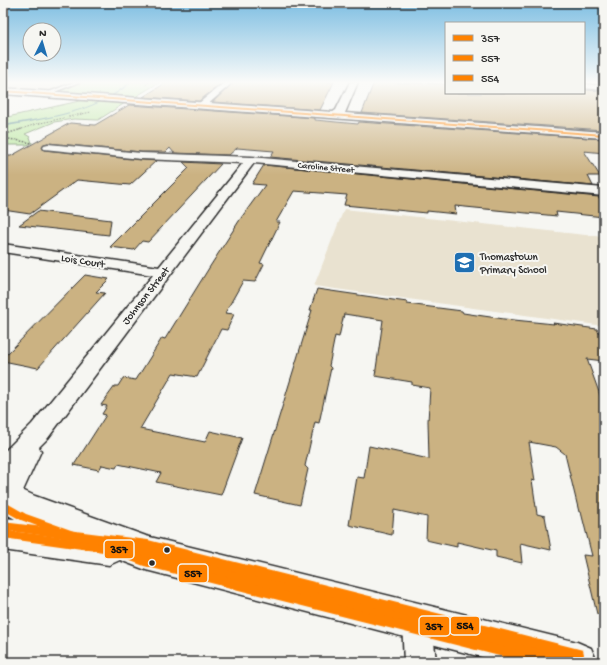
<svg xmlns="http://www.w3.org/2000/svg" width="607" height="665" font-family="'Gochi Hand',sans-serif">
<style>
.built{fill:#e9e2d0}
.green{fill:#bee8a5;stroke:#748a68}
.lines{fill:none;stroke-linecap:round;stroke-linejoin:round}
.stream{fill:#5c8c93;fill-rule:evenodd}
.building{fill:#cbb282;stroke:#2b2b2b}
.service-casing{stroke:#2b2b2b;stroke-width:3}
.minor-casing{stroke:#2b2b2b;stroke-width:3}
.tertiary-casing{stroke:#2b2b2b;stroke-width:3}
.path-far1{stroke:#2b2b2b;stroke-width:1;stroke-dasharray:1.5 1.5;stroke-linecap:butt}
.path{stroke:#2b2b2b;stroke-width:1.5;stroke-dasharray:1.5 1.5;stroke-linecap:butt}
.service{fill:#f6f6f2;fill-rule:evenodd}
.minor{fill:#f6f6f2;fill-rule:evenodd}
.tertiary{fill:#f6f6f2;fill-rule:evenodd}
.bus-1-casing{stroke:#f6f6f2;stroke-width:3}
.bus-2-casing{stroke:#f6f6f2;stroke-width:3}
.bus-3-casing{stroke:#f6f6f2;stroke-width:3}
.bus-1{fill:#ff8200;fill-rule:evenodd}
.bus-2{fill:#ff8200;fill-rule:evenodd}
.bus-3{fill:#ff8200;fill-rule:evenodd}
.bus-dot{fill:#2b2b2b;stroke:#f6f6f2;stroke-width:1.5}
.labels{text-anchor:middle;stroke-width:4;stroke-linejoin:round;paint-order:stroke}
.far-street-label{font-size:9px;fill:#2b2b2b;stroke:#f6f6f2}
.poi-label{font-size:11px;fill:#2b2b2b;stroke:#f6f6f2;text-anchor:start}
.street-label{font-size:11px;fill:#2b2b2b;stroke:#f6f6f2}
.line-badge{stroke:#f6f6f2;stroke-width:1.5}
.pale-badge-label{font-size:11px;text-anchor:middle;font-weight:bold;fill:#111}
</style>
<rect width="100%" height="100%" fill="#f6f6f2"/>
<filter id="ink" filterUnits="userSpaceOnUse"><feTurbulence type="fractalNoise" baseFrequency=".025" numOctaves="2"/><feDisplacementMap in="SourceGraphic" scale="8" xChannelSelector="R" yChannelSelector="G"/><feConvolveMatrix kernelMatrix="1 2 1 2 8 2 1 2 1" color-interpolation-filters="sRGB"/></filter>
<g filter="url(#ink)">
<path class="built" d="M 3,82 L 76,82 L 53,91 L 3,88 Z
M 344,209 L 604,237 L 604,326 L 314,286 Z"/>
<path class="green" d="M 84,82 L 160,82 L 135,97 L 57,92 Z
M 84,100 L 125,103 L 98,120 L 74,119 L 54,122 L 25,134 L 30,137 L 32,143 L 27,145 L 3,145 L 3,118 Z"/>
<g class="lines">
<path class="stream" d="M 130,82 L 132,82 C 97,113 47,118 3,127 L 3,125 C 41,118 85,114 118,91 C 122,88 126,85 130,82 Z"/>
</g>
<path class="building" d="M 167,82 L 223,82 L 199,101 L 143,97 Z
M 234,82 L 334,82 L 320,110 L 213,102 Z
M 374,82 L 446,84 L 446,93 L 584,93 L 584,90 L 604,91 L 604,130 L 362,113 Z
M 129,105 L 315,118 L 315,120 L 358,124 L 359,122 L 604,139 L 604,153 L 584,151 L 600,176 L 588,176 L 593,186 L 270,157 L 274,151 L 237,148 L 229,155 L 174,153 L 170,148 L 166,152 L 141,152 L 48,143 L 44,144 L 42,146 L 44,150 L 156,161 L 130,185 L 77,180 L 30,214 L 3,210 L 3,156 L 11,156 L 70,123 L 95,125 Z
M 183,162 L 221,164 L 148,242 L 142,241 L 134,250 L 110,247 L 189,168 Z
M 264,165 L 599,197 L 604,206 L 604,217 L 556,212 L 557,216 L 455,206 L 456,214 L 427,211 L 427,213 L 344,205 L 347,195 L 294,191 L 276,222 L 280,222 L 260,263 L 264,264 L 255,282 L 243,281 L 225,313 L 234,314 L 227,330 L 221,329 L 197,377 L 173,373 L 140,429 L 205,442 L 210,431 L 242,438 L 221,495 L 156,482 L 161,473 L 118,464 L 116,468 L 102,465 L 99,470 L 74,465 L 106,415 L 102,414 L 107,406 L 101,405 L 115,386 L 118,386 L 123,378 L 136,380 L 162,338 L 165,339 L 209,268 L 241,218 L 265,185 L 252,184 Z
M 38,211 L 111,220 L 109,235 L 19,225 Z
M 85,275 L 109,279 L 96,292 L 105,293 L 38,368 L 3,361 L 3,358 Z
M 317,289 L 407,302 L 407,304 L 462,311 L 463,313 L 504,319 L 554,324 L 553,323 L 597,329 L 599,333 L 604,334 L 604,361 L 587,359 L 604,406 L 604,614 L 597,614 L 583,555 L 592,556 L 581,512 L 579,512 L 565,454 L 556,447 L 529,442 L 535,481 L 532,480 L 537,514 L 545,516 L 551,550 L 520,543 L 522,563 L 496,557 L 496,551 L 457,542 L 457,547 L 426,540 L 427,517 L 394,510 L 392,535 L 349,525 L 357,477 L 364,478 L 369,446 L 429,459 L 428,421 L 430,388 L 412,385 L 412,382 L 375,376 L 383,320 L 344,314 L 339,337 L 335,336 L 329,366 L 331,368 L 319,423 L 315,422 L 305,466 L 308,469 L 300,505 L 255,495 L 312,310 L 310,310 Z"/>
<g class="lines">
<defs>
<path id="service" d="M 74,82 L 79,82 L 47,95 L 44,94 Z"/>
<path id="minor" d="M 225,82 L 233,82 L 205,107 L 199,107 L 199,103 Z
M 584,84 L 604,86 L 604,90 L 584,88 Z
M 48,144 L 141,153 L 251,157 L 604,188 L 604,196 L 254,163 L 48,438 L 39,447 L 41,451 L 17,504 L 8,507 L 3,505 L 3,453 L 32,424 L 153,275 L 3,252 L 3,244 L 159,267 L 243,163 L 141,159 L 44,149 L 43,147 L 44,145 Z
M 417,607 L 428,611 L 432,622 L 436,662 L 404,662 L 402,622 L 406,611 Z"/>
<path id="tertiary" d="M 350,82 L 358,82 L 345,113 L 604,132 L 604,138 L 3,94 L 3,88 L 333,112 L 336,110 Z
M 9,484 L 35,496 L 146,536 L 577,642 L 591,648 L 597,662 L 501,662 L 146,570 L 120,560 L 109,565 L 3,550 L 3,518 L 15,519 L 3,512 L 3,486 Z"/>
</defs>
<use href="#service" class="service-casing"/>
<use href="#minor" class="minor-casing"/>
<use href="#tertiary" class="tertiary-casing"/>
<path class="path-far1" d="M 144,87 L 149,82
M 19,130 L 36,124 L 91,112"/>
<path class="path" d="M 3,135 L 22,129
M 3,138 L 32,143"/>
<use href="#service" class="service"/>
<use href="#minor" class="minor"/>
<use href="#tertiary" class="tertiary"/>
<defs>
<path id="bus-1" d="M 3,90 L 604,134 L 604,136 L 3,92 Z
M 3,530 L 146,548 L 577,657 L 581,658 L 582,662 L 556,662 L 146,558 L 3,538 Z"/>
<path id="bus-2" d="M 5,502 L 26,514 L 144,556 L 544,657 L 548,658 L 549,662 L 523,662 L 144,566 L 21,520 L 3,510 L 3,503 Z"/>
<path id="bus-3" d="M 3,522 L 148,540 L 579,649 L 583,650 L 584,654 L 583,658 L 579,659 L 148,550 L 4,530 L 3,530 Z"/>
</defs>
<use href="#bus-1" class="bus-1-casing"/>
<use href="#bus-2" class="bus-2-casing"/>
<use href="#bus-3" class="bus-3-casing"/>
<use href="#bus-1" class="bus-1"/>
<use href="#bus-2" class="bus-2"/>
<use href="#bus-3" class="bus-3"/>
</g>
</g>
<linearGradient id="sky" x2="0" y2="1"><stop stop-color="#7dbee2"/><stop offset="0.47" stop-color="#fbfbf9"/><stop offset="1" stop-color="#fbfbf9" stop-opacity="0"/></linearGradient>
<rect width="607" height="175" fill="url(#sky)"/>
<defs>
<symbol id="school-square" viewBox="-11 -11 22 22"><rect x="-9" y="-9" width="18" height="18" rx="4" fill="#1f6fb2" stroke="#f6f6f2"/><path d="M0-5L7-2L0 1L-7-2ZM-4 1L0 2.5L4 1V4Q0 6-4 4Z" fill="#fff"/></symbol>
</defs>
<g fill-rule="evenodd">
<use href="#school-square" x="452" y="250" width="25" height="25"/>
</g>
<g class="bus-dot">
<circle cx="167" cy="550" r="3.5"/>
<circle cx="152" cy="563" r="3.5"/>
</g>
<g class="labels">
<g class="far-street-label">
<text transform="translate(326 167) rotate(5)" y="3">Caroline Street</text>
</g>
<g class="poi-label">
<text x="480" y="260">Thomastown<tspan x="480" dy="13">Primary School</tspan></text>
</g>
<g class="street-label">
<text transform="translate(83 260) rotate(9)" y="4">Lois Court</text>
<text transform="translate(145 295) rotate(-52)" y="4">Johnson Street</text>
</g>
</g>
<g class="line-badge">
<rect x="104" y="540" width="30" height="19" rx="4" fill="#ff8200"/>
<rect x="178" y="564" width="30" height="19" rx="4" fill="#ff8200"/>
<rect x="450" y="616" width="30" height="19" rx="4" fill="#ff8200"/>
<rect x="419" y="616" width="31" height="20" rx="4" fill="#ff8200"/>
</g>
<g class="pale-badge-label">
<text x="119" y="553">357</text>
<text x="193" y="577">557</text>
<text x="465" y="629">554</text>
<text x="434" y="630">357</text>
</g>
<rect width="607" height="665" fill="none" stroke="#f6f6f2" stroke-width="16"/>
<rect x="8" y="8" width="591" height="649" fill="none" stroke="#2b2b2b" stroke-width="1.5" filter="url(#ink)"/>
<rect x="445" y="22" width="140" height="72" fill="#f6f6f2" stroke="#a5a5a2"/>
<rect x="453" y="35" width="20" height="6" fill="#ff8200" stroke="#a5a5a2"/>
<text x="481" y="42" font-size="12" fill="#2b2b2b">357</text>
<rect x="453" y="55" width="20" height="6" fill="#ff8200" stroke="#a5a5a2"/>
<text x="481" y="62" font-size="12" fill="#2b2b2b">557</text>
<rect x="453" y="75" width="20" height="6" fill="#ff8200" stroke="#a5a5a2"/>
<text x="481" y="82" font-size="12" fill="#2b2b2b">554</text>
<g transform="translate(42 42) rotate(5)"><circle r="19" fill="#f6f6f2" stroke="#a5a5a2"/>
<path d="M0-3L7 15L0 10L-7 15Z" fill="#1f6fb2"/>
<text y="-6" font-size="11" font-weight="bold" text-anchor="middle" fill="#2b2b2b">N</text>
</g>
</svg>
